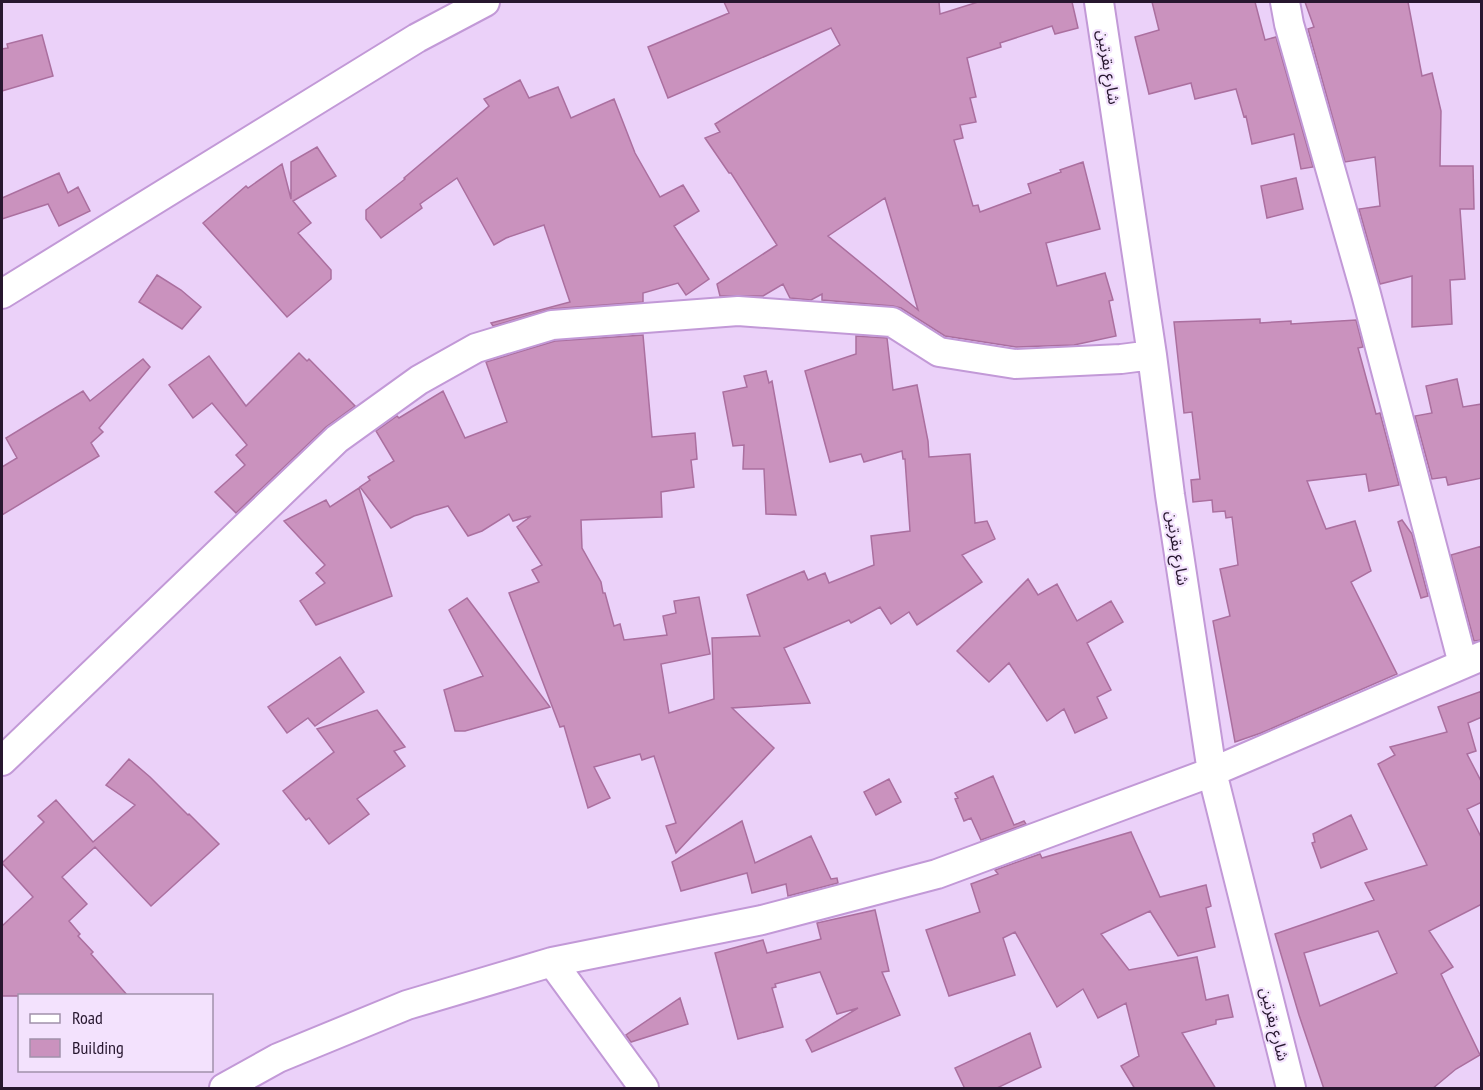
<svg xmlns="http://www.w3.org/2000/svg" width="1483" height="1090" font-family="'PT Sans Narrow','Noto Sans Arabic',sans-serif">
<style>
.building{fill:#ca92be;stroke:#ab6f9f;stroke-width:1.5;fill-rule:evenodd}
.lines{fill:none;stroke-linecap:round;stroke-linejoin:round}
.street-casing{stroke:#c299d7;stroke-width:32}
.street{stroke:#fff;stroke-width:28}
.labels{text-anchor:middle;stroke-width:4.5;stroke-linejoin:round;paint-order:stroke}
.street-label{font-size:16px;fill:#27172f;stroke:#f3e2fd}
</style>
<rect width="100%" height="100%" fill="#ebd1f9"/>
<path class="building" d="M 724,2 L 939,2 L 940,14 L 978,2 L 1072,2 L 1078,28 L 1055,34 L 1052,26 L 1000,43 L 1001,47 L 967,58 L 976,97 L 970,98 L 976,122 L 960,125 L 963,138 L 954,140 L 973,206 L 978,205 L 980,212 L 1031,193 L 1028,184 L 1061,172 L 1060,170 L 1083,162 L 1100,229 L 1046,243 L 1057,286 L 1105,273 L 1113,300 L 1109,301 L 1116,336 L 1074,345 L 1016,347 L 945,336 L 901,308 L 893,306 L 822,300 L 822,294 L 811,300 L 790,298 L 783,284 L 763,296 L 720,296 L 717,284 L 777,245 L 731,173 L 729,173 L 705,138 L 720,132 L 715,124 L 840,45 L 831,28 L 668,98 L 648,47 L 729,13 ZM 885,198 L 900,248 L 918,310 L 828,236 Z
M 1152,2 L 1255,2 L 1265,40 L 1276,37 L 1313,167 L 1301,169 L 1294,134 L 1252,144 L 1246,116 L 1244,117 L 1236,89 L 1195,99 L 1191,83 L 1149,94 L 1135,37 L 1159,30 Z
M 1305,2 L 1408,2 L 1422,76 L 1432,73 L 1441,111 L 1440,166 L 1473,166 L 1474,209 L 1460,209 L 1465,279 L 1450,280 L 1452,324 L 1412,327 L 1412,276 L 1380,284 L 1359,209 L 1380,206 L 1375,157 L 1345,162 L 1308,29 L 1314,27 Z
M 42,35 L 53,76 L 2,91 L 2,49 L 8,48 L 7,44 Z
M 520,80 L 529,98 L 558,87 L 571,118 L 614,99 L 635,153 L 660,197 L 683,185 L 699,211 L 674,226 L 709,279 L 686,295 L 678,283 L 643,293 L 643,302 L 551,309 L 493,326 L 491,323 L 570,302 L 544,225 L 506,238 L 494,245 L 457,178 L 420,204 L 422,208 L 381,238 L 366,219 L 366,210 L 405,179 L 404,178 L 489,106 L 484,99 Z
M 317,147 L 336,176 L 293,201 L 311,223 L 298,233 L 331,270 L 331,279 L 287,317 L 203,223 L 246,186 L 248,188 L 282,164 L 291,199 L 291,162 Z
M 59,173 L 68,193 L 78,187 L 90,211 L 59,226 L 48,204 L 2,219 L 2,198 Z
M 1296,178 L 1303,209 L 1267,218 L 1261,186 Z
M 157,275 L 181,290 L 201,307 L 182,329 L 139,302 Z
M 1260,319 L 1260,323 L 1291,321 L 1291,324 L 1356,320 L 1363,347 L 1358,348 L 1376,414 L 1380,413 L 1399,485 L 1369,491 L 1366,474 L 1307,481 L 1326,529 L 1355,521 L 1371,571 L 1351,582 L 1397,674 L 1261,733 L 1235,742 L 1213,621 L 1230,616 L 1220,569 L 1238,565 L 1232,517 L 1226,518 L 1225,511 L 1213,512 L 1212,500 L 1193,502 L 1191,480 L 1200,479 L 1192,412 L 1184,413 L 1174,322 Z
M 643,335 L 652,437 L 695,433 L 697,459 L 691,460 L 694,487 L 661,492 L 662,517 L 581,520 L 582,548 L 601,582 L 603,593 L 605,593 L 614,626 L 620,624 L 624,640 L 667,635 L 663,616 L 676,613 L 674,601 L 699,597 L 710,654 L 661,664 L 669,713 L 714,699 L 712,638 L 760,636 L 747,595 L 804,571 L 808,580 L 825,573 L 829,583 L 874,565 L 871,536 L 910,531 L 905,459 L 903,459 L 902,451 L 864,462 L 861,454 L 830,462 L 805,371 L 856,354 L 856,336 L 887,338 L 893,390 L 917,385 L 928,441 L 929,457 L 970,454 L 975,523 L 987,521 L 995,539 L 962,555 L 982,582 L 917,625 L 909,612 L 891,624 L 880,607 L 851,623 L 849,620 L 784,648 L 810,703 L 732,708 L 774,748 L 676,853 L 666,826 L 676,823 L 654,756 L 642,760 L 640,754 L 594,767 L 610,798 L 588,808 L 564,726 L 560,727 L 509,593 L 539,582 L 532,570 L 542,565 L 517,527 L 531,516 L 513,521 L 509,514 L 482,531 L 468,536 L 448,506 L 414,516 L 391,528 L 360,487 L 370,480 L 368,477 L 394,461 L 376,431 L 397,416 L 399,418 L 443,391 L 465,438 L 507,422 L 486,362 L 555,341 Z
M 299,353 L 307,361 L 309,359 L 355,406 L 326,427 L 236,513 L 215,492 L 245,465 L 236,455 L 247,445 L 212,403 L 193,418 L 169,385 L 209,356 L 246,406 Z
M 143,359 L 150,367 L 99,428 L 103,432 L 91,443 L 99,456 L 2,515 L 2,467 L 17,458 L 6,438 L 83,391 L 90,401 Z
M 766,371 L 769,383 L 772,381 L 796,515 L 766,514 L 764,469 L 743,469 L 744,445 L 733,446 L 723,392 L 747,387 L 744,376 Z
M 1457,379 L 1463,407 L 1482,404 L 1482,478 L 1448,485 L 1446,477 L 1432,479 L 1415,416 L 1432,413 L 1426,386 Z
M 359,488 L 392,596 L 316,625 L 300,601 L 325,583 L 316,573 L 325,565 L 284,521 L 326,500 L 330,507 Z
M 1402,520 L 1412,534 L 1428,596 L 1421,598 L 1398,522 Z
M 1482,546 L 1482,640 L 1474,641 L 1451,555 Z
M 1028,579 L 1038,595 L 1057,584 L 1077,621 L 1111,601 L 1123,622 L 1087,643 L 1111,690 L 1097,697 L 1107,718 L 1075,733 L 1064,709 L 1047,721 L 1009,663 L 989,682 L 957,651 Z
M 467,598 L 550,707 L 465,731 L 455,731 L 444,690 L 483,676 L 449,610 Z
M 340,657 L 364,692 L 315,726 L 308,718 L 287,733 L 268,707 Z
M 1482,691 L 1482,717 L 1468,723 L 1476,751 L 1467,754 L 1482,783 L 1482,802 L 1467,809 L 1482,839 L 1482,904 L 1429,931 L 1453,967 L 1441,974 L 1480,1055 L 1456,1069 L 1432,1089 L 1324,1089 L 1299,1015 L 1275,934 L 1374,900 L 1365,883 L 1427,865 L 1378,764 L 1395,755 L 1390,747 L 1447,732 L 1438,707 ZM 1378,931 L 1397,973 L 1320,1006 L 1304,953 Z
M 377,710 L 405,747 L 394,751 L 405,766 L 357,799 L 369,814 L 329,844 L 309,818 L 306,820 L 283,791 L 334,752 L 317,729 Z
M 129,759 L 150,777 L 188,815 L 189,814 L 219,844 L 151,906 L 95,847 L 62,877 L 87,904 L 69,921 L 80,934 L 78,936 L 93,952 L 91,954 L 128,996 L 2,996 L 2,926 L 33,897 L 2,863 L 44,822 L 38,816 L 56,800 L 93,842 L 135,805 L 106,785 Z
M 993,776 L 1014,825 L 1024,821 L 1026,824 L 981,840 L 971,818 L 964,821 L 955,799 L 958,798 L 955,793 Z
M 889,779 L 901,802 L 876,815 L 864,792 Z
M 1351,815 L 1367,849 L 1321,868 L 1312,843 L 1315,842 L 1313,834 Z
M 742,821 L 755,863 L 811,836 L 831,879 L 837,878 L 838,883 L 788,896 L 786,884 L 752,893 L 747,873 L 681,891 L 672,862 Z
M 1131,832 L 1160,897 L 1206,885 L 1211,906 L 1206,908 L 1215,947 L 1178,956 L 1150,911 L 1101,934 L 1129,970 L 1197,957 L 1206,1000 L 1228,995 L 1233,1017 L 1216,1020 L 1216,1024 L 1182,1033 L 1216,1089 L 1135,1089 L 1121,1066 L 1139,1056 L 1126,1003 L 1098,1018 L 1083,989 L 1057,1007 L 1015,932 L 1003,938 L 1015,975 L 949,996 L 926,930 L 980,912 L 971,884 L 998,874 L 995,870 L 1040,854 L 1042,858 Z
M 875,910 L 889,971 L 882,972 L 900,1015 L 812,1052 L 806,1040 L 858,1008 L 837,1014 L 820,972 L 775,984 L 776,987 L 772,988 L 783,1027 L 738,1039 L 715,953 L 763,940 L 767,953 L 821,939 L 817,923 Z
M 680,998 L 688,1024 L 631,1042 L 626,1035 Z
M 1030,1033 L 1041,1067 L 995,1089 L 965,1089 L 955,1068 Z"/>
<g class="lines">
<defs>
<path id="street" d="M 1099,2 L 1152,355 L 1170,495 L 1212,772 L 1291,1088
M 1285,2 L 1289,24 L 1366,294 L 1463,664
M 2,294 L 417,38 L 485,2
M 2,761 L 337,439 L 419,380 L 476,348 L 552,325 L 738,311 L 892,322 L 939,352 L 1015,364 L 1121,359 L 1152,355
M 552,962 L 644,1088
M 224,1088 L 278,1058 L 407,1005 L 552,962 L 762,920 L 937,874 L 1212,772 L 1482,656"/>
</defs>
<use href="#street" class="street-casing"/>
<use href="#street" class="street"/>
</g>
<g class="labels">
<g class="street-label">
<text transform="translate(1109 67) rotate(81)" y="6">شارع بقرتين</text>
<text transform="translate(1178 548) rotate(81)" y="6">شارع بقرتين</text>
<text transform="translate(1275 1024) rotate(76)" y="6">شارع بقرتين</text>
</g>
</g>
<rect width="1483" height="1090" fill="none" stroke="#27172f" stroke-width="6"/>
<rect x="18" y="994" width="195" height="78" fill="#f3e2fd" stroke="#a191ab" stroke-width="1.5"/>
<rect x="30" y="1014" width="30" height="9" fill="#ffffff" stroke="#a191ab" stroke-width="1.5"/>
<text x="72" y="1024" font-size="18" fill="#27172f">Road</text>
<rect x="30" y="1039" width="30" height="18" fill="#ca92be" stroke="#a191ab" stroke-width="1.5"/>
<text x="72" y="1054" font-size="18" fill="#27172f">Building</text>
</svg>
